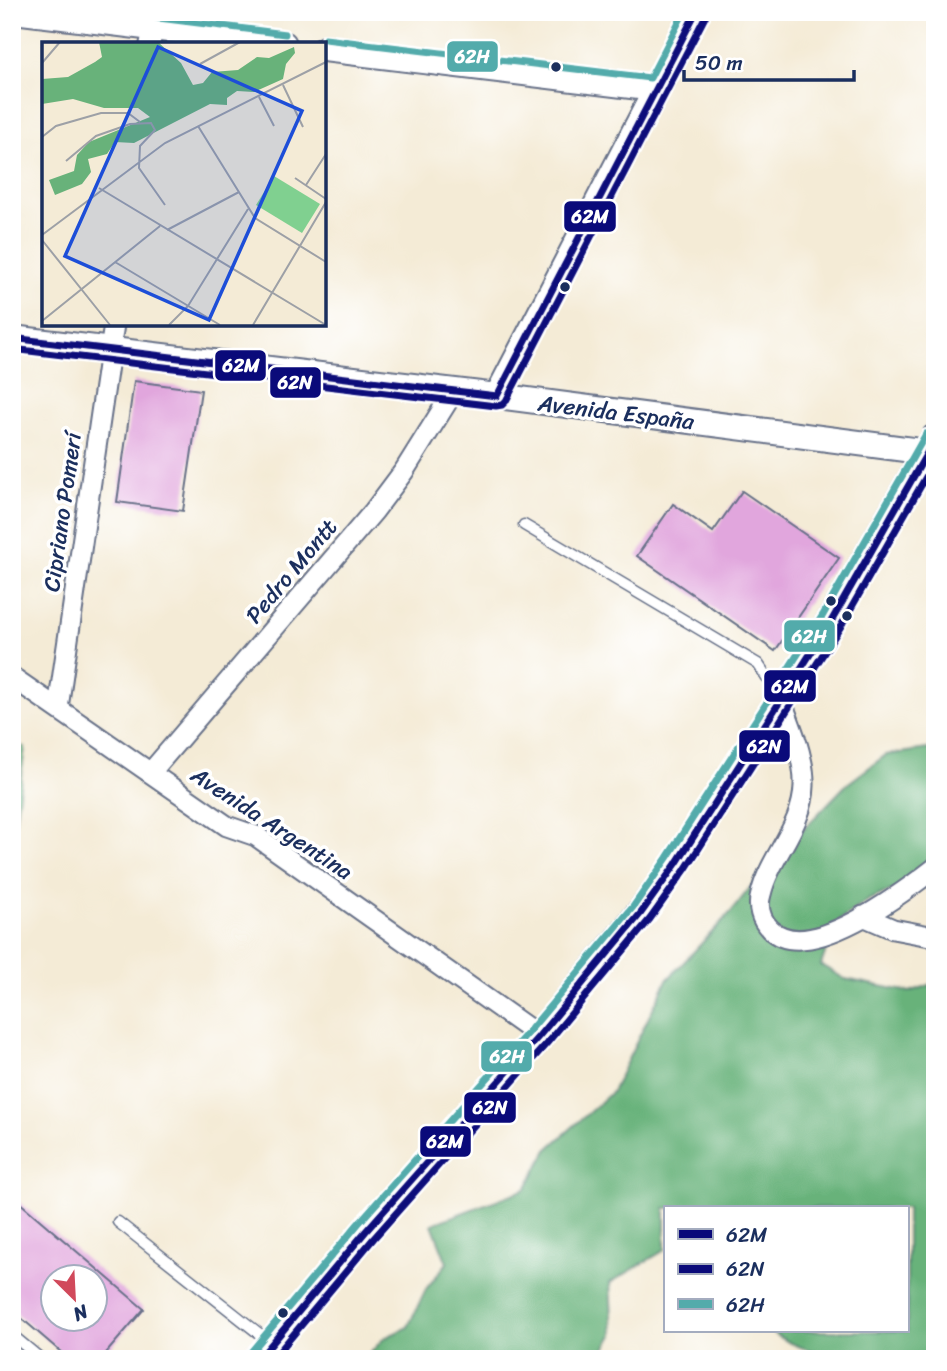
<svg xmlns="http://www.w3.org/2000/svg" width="947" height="1371" font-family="Sriracha,sans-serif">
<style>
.green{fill:#80d090;stroke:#4e8077;stroke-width:2}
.forest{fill:#68b27a;stroke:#42706c;stroke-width:2}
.building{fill:#e1a6dd;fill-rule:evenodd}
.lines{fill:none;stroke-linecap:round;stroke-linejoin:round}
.service-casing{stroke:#677188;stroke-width:13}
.minor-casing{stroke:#677188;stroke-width:23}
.tertiary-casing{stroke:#677188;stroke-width:28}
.secondary-casing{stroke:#677188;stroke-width:32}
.service{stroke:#fff;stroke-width:10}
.minor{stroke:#fff;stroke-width:19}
.tertiary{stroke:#fff;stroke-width:24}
.secondary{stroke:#fff;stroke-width:28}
.bus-1-casing{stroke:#fff;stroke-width:12}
.bus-2-casing{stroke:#fff;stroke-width:12}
.bus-3-casing{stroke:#fff;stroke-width:12}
.bus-1{stroke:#0a0a7a;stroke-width:7}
.bus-2{stroke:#0a0a7a;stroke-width:7}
.bus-3{stroke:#53abab;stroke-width:7}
.bus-dot{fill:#1b2f5e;stroke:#fff;stroke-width:2.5}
.labels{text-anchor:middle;stroke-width:7;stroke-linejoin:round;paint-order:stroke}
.street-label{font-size:23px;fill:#1b2f5e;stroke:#fff}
.inset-road{fill:none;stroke:#9da0a6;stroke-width:2}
.view{fill:#1d4ed8;fill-opacity:0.15;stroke:#1d4ed8;stroke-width:3.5}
.inset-edge{fill:none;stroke:#1b2f5e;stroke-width:3.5}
.line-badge{stroke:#fff;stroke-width:2.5}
.badge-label{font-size:19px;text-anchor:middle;font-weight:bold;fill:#fff}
</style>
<rect width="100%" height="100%" fill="#fff"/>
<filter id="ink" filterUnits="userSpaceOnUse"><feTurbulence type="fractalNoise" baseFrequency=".0143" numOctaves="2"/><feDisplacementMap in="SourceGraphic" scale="14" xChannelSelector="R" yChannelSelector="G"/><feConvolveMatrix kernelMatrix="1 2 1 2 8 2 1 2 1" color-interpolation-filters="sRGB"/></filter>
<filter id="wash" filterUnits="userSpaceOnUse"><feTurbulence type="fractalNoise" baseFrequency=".00686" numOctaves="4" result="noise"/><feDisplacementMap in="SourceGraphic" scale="28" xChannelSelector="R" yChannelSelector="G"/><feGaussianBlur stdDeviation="1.57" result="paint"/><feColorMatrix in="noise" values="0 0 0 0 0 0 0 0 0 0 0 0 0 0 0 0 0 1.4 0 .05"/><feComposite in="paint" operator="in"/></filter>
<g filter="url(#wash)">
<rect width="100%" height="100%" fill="#f4ebd6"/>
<path class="green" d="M 12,745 L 25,747 L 12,844 Z"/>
<path class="forest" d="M 935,748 L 935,853 L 901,887 L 870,899 L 835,924 L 821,965 L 845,979 L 910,992 L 935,983 L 935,1359 C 884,1359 813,1364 771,1331 L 907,1331 L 907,1208 L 665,1208 L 665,1250 L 610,1283 L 613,1335 L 599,1359 L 365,1359 L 384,1338 L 408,1327 L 426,1289 L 447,1263 L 432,1224 L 526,1189 L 547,1150 L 612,1092 L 667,980 L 730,913 L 764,870 L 846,785 L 886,755 Z"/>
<g id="blocks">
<path class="building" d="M 134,381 L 201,390 L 183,511 L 117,502 Z
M 742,491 L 839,558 L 775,651 L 637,556 L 673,504 L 713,532 Z
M 12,1196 L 144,1309 L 101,1359 L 69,1359 L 12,1310 ZM 52,1276 L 94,1276 L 94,1318 L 52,1318 Z"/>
</g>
</g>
<g filter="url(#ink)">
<use href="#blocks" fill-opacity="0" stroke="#677188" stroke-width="2"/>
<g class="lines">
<defs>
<path id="service" d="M 524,525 L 758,664 L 779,695
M 118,1222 L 271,1343
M 12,1335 L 41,1359"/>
<path id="minor" d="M 150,44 L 156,12
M 12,677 L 227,826 L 256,836 L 539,1036
M 781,699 C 790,726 805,756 804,786 C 803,827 770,856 761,894 C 757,907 761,920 770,929 C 808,966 904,892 935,868
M 58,708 L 114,324
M 151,772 L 374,511 L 404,471 L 454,391
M 863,916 L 893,929 L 935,937"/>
<path id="tertiary" d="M 22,12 L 284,44
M 324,49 L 656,89
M 12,338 L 497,396 L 928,452
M 497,396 L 696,12"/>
<path id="secondary" d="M 259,1359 L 366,1231 L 539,1036 L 641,913 L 676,864 L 832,620 L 935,439"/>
</defs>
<use href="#service" class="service-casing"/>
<use href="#minor" class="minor-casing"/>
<use href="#tertiary" class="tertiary-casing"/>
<use href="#secondary" class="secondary-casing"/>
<use href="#service" class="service"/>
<use href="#minor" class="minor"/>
<use href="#tertiary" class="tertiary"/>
<use href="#secondary" class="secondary"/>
<defs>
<path id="bus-1" d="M 12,338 L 497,396 L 696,12
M 259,1359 L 366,1231 L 539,1036 L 641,913 L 676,864 L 832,620 L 935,439"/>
<path id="bus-2" d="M 12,349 L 496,406 L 502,405 L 506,401 L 705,17
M 273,1359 L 374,1238 L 547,1043 L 650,919 L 685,870 L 841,626 L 935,461"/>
<path id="bus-3" d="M 111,12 L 285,34
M 325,39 L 650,78 L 684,12
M 251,1352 L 358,1224 L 531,1029 L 633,907 L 667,858 L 823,615 L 926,434"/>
</defs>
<use href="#bus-1" class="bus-1-casing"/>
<use href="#bus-2" class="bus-2-casing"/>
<use href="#bus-3" class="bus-3-casing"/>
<use href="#bus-1" class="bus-1"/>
<use href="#bus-2" class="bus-2"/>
<use href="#bus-3" class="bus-3"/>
</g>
</g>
<g class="bus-dot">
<circle cx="556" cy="67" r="6"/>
<circle cx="565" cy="287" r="6"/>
<circle cx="831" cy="601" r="6"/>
<circle cx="847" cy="616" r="6"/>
<circle cx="283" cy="1313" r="6"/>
</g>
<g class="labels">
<g class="street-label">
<text transform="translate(616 412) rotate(7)" y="8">Avenida España</text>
<text transform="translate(62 512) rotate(-82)" y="8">Cipriano Pomerí</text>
<text transform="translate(291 571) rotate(-50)" y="8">Pedro Montt</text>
<text transform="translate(272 823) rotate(33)" y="8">Avenida Argentina</text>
</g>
</g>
<g transform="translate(42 42)">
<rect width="284" height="284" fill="#f4ebd6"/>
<path d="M 232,134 L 278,162 L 260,191 L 214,163 Z" fill="#80d090"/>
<path d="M 57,0 L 116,0 L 139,21 L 151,43 L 161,41 L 170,30 L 196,28 L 215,15 L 227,16 L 252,5 L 253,11 L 244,22 L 241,37 L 212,50 L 195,49 L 185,56 L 185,63 L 168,62 L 92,101 L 73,100 L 65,112 L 46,117 L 49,130 L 40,142 L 13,153 L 7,138 L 32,129 L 35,113 L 47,100 L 108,75 L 96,66 L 62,66 L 31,57 L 0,62 L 0,37 L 26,35 L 53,20 L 60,15 Z" fill="#68b27a"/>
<path class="inset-road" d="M 0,21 L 18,0M 158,22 L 198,0M 241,43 L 261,85M 217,55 L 232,84M 156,84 L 213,176 L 284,220M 0,95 L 14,84 L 59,71 L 86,71 L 98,80M 24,119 L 54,94 L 88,82 L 109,81 L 113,88 L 98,104 L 97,126 L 123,163M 253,136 L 284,157M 264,143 L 284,112M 57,146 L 284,283M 125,188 L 197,150M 0,193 L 123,101 L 284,20M 0,198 L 68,283M 73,220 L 178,283M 0,279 L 118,184M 127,283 L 146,264 L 206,167M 211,283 L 284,160"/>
<path class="view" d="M 116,5 L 260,69 L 167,278 L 23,214 Z"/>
<rect width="284" height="284" class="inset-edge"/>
</g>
<g class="line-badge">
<rect x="446" y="40" width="53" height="33" rx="7" fill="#53abab"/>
<rect x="563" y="200" width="54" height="33" rx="7" fill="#0a0a7a"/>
<rect x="214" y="349" width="53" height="33" rx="7" fill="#0a0a7a"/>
<rect x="269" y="366" width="53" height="33" rx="7" fill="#0a0a7a"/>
<rect x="783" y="619" width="53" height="34" rx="7" fill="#53abab"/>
<rect x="763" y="669" width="54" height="34" rx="7" fill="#0a0a7a"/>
<rect x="738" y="729" width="53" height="34" rx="7" fill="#0a0a7a"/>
<rect x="480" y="1040" width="53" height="33" rx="7" fill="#53abab"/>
<rect x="463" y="1091" width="54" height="33" rx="7" fill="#0a0a7a"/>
<rect x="419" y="1125" width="53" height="33" rx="7" fill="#0a0a7a"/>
</g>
<g class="badge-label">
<text x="472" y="63">62H</text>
<text x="590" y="223">62M</text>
<text x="241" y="372">62M</text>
<text x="295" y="389">62N</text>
<text x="809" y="643">62H</text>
<text x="790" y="693">62M</text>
<text x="764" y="753">62N</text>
<text x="507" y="1063">62H</text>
<text x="490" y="1114">62N</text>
<text x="445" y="1148">62M</text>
</g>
<rect width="947" height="1371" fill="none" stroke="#fff" stroke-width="42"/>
<rect x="664" y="1206" width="245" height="126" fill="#ffffff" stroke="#a4acbf" stroke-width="2"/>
<rect x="678" y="1229" width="35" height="10" fill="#0a0a7a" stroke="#a4acbf" stroke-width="2"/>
<text x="726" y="1242" font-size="21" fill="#1b2f5e">62M</text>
<rect x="678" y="1264" width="35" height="10" fill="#0a0a7a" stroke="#a4acbf" stroke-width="2"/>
<text x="726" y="1276" font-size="21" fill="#1b2f5e">62N</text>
<rect x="678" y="1299" width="35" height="10" fill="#53abab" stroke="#a4acbf" stroke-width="2"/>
<text x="726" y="1312" font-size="21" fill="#1b2f5e">62H</text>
<g transform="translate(74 1298) rotate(156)"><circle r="33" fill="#ffffff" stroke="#a4acbf" stroke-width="2"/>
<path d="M0-5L12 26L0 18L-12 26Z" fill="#d1495b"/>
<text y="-10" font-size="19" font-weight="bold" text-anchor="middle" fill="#1b2f5e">N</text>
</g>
<path d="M684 70v10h170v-10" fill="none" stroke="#1b2f5e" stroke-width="3.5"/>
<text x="695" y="70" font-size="21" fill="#1b2f5e" stroke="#ffffff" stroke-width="5" paint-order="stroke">50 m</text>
</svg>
